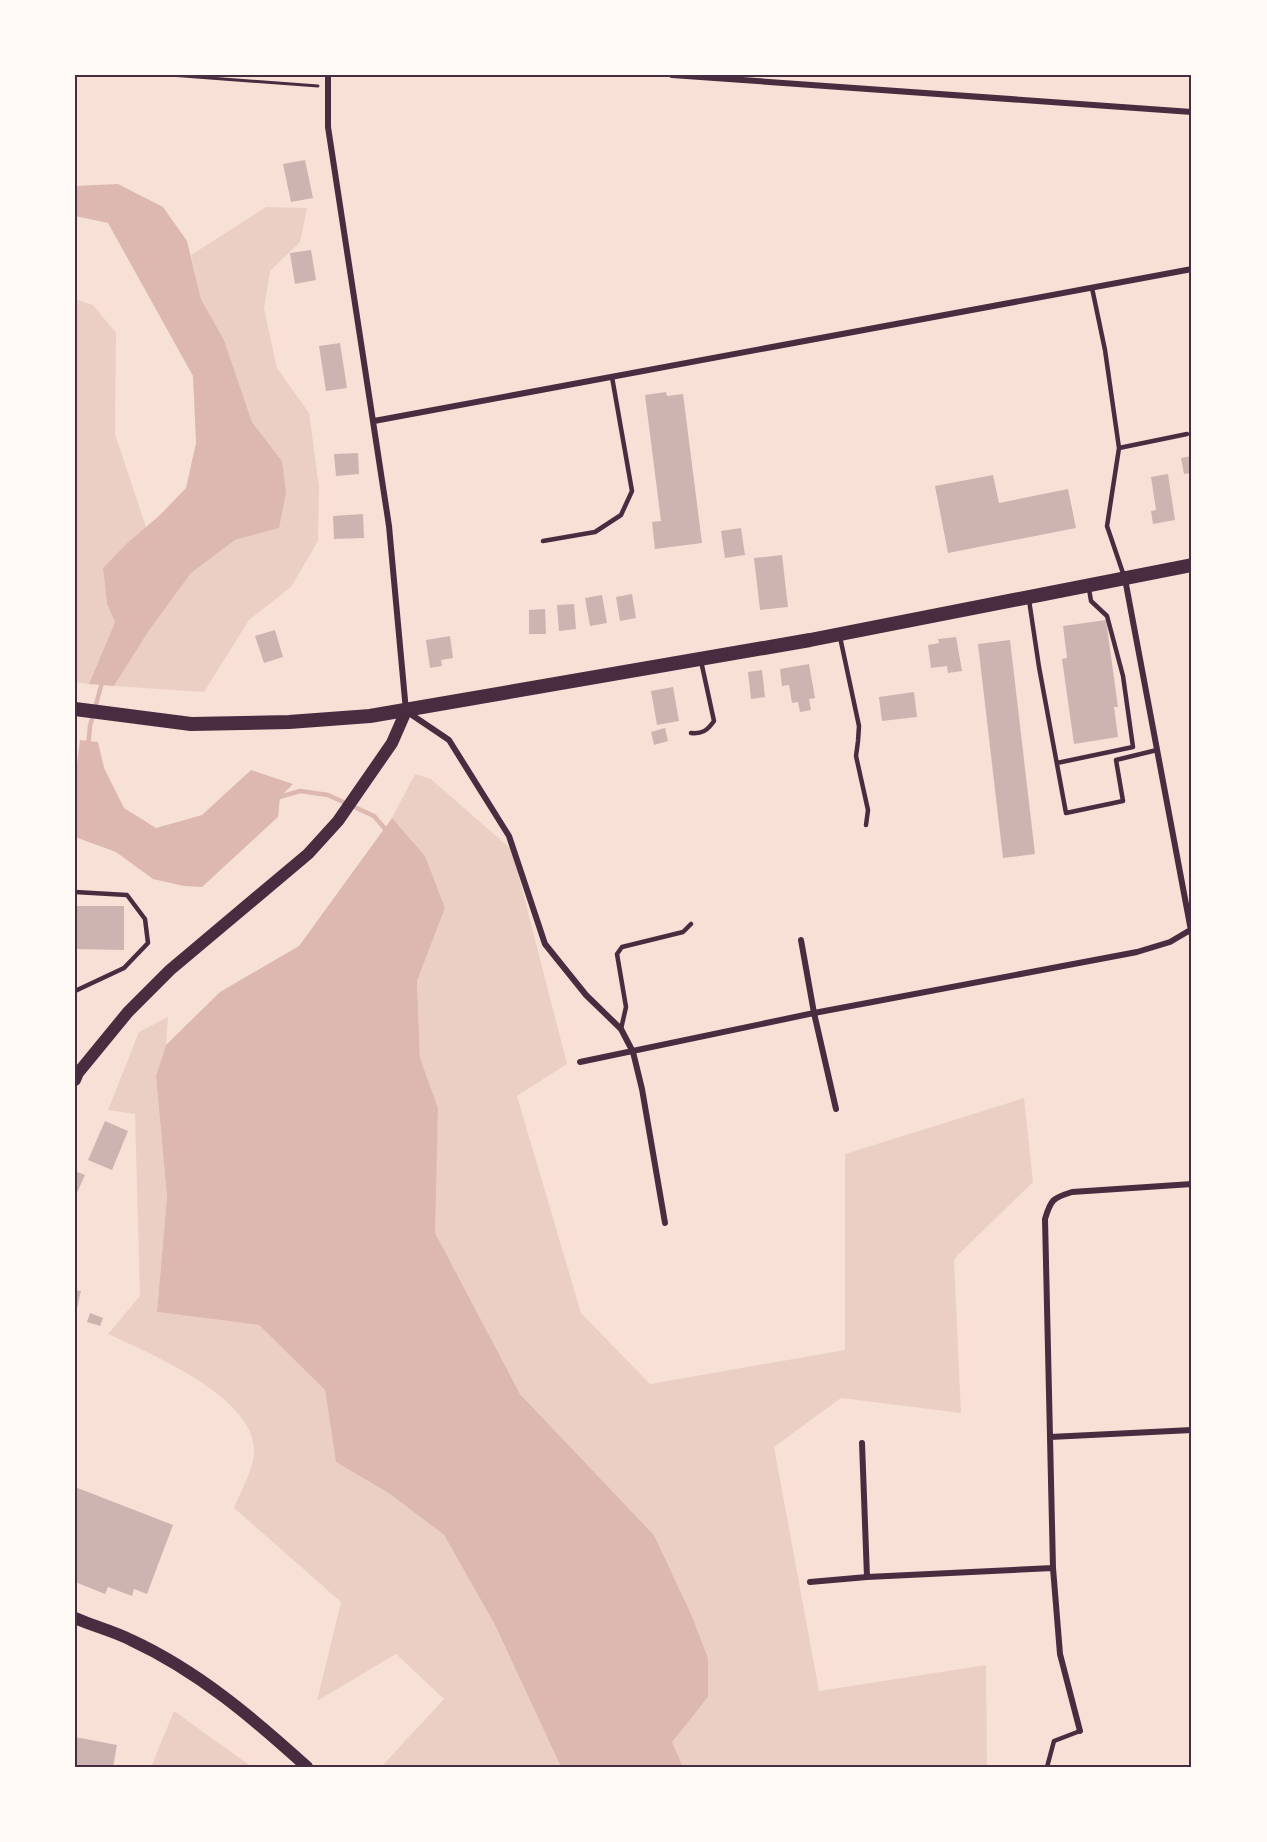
<svg xmlns="http://www.w3.org/2000/svg" width="1267" height="1842" font-family="Inter,sans-serif">
<style>
.green{fill:#ebcfc5}
.water{fill:#dcb8b0}
.lines{fill:none;stroke-linecap:round;stroke-linejoin:round}
.stream{stroke:#dcb8b0;stroke-width:4.5}
.building{fill:#ccb4b1}
.path{stroke:#4a2c40;stroke-width:3}
.service{stroke:#4a2c40;stroke-width:4.5}
.minor{stroke:#4a2c40;stroke-width:6}
.secondary{stroke:#4a2c40;stroke-width:12}
.primary{stroke:#4a2c40;stroke-width:14}
.neatline{fill:none;stroke:#4a2c40;stroke-width:2}
</style>
<rect width="100%" height="100%" fill="#f7e1d7"/>
<path class="green" d="M 266,207 L 307,208 L 300,242 L 270,271 L 264,309 L 277,368 L 309,413 L 319,487 L 318,541 L 291,587 L 249,620 L 204,692 L 114,686 L 148,632 L 191,573 L 235,540 L 279,528 L 282,461 L 252,422 L 224,340 L 201,299 L 191,255 Z
M 75,299 L 93,305 L 116,333 L 115,434 L 146,527 L 126,544 L 103,568 L 107,604 L 115,622 L 89,684 L 75,682 Z
M 415,774 L 431,779 L 512,850 L 567,1064 L 517,1096 L 581,1313 L 650,1384 L 845,1350 L 845,1154 L 1024,1098 L 1033,1182 L 954,1259 L 961,1413 L 841,1398 L 774,1447 L 819,1691 L 986,1665 L 987,1767 L 683,1767 L 671,1742 L 708,1697 L 708,1658 L 692,1616 L 654,1535 L 520,1394 L 434,1233 L 438,1108 L 420,1058 L 417,981 L 445,908 L 425,857 L 392,818 Z
M 168,1017 L 166,1045 L 156,1076 L 167,1197 L 157,1312 L 259,1325 L 325,1390 L 336,1462 L 390,1494 L 444,1535 L 495,1625 L 561,1767 L 381,1767 L 444,1699 L 396,1654 L 317,1701 L 341,1602 L 234,1508 C 240,1492 254,1469 254,1452 C 257,1398 149,1353 108,1334 L 140,1296 L 135,1114 L 108,1110 L 139,1032 Z
M 174,1711 L 252,1767 L 151,1767 Z"/>
<path class="water" d="M 118,184 L 163,207 L 187,241 L 201,299 L 224,340 L 252,422 L 282,461 L 286,493 L 279,528 L 235,540 L 191,573 L 148,632 L 114,686 L 89,684 L 115,622 L 107,604 L 103,568 L 126,544 L 160,515 L 186,488 L 196,443 L 193,376 L 108,223 L 75,216 L 75,186 Z
M 80,740 L 98,742 L 104,768 L 124,808 L 156,828 L 202,815 L 251,770 L 293,784 L 280,797 L 278,817 L 202,887 L 184,886 L 153,879 L 116,852 L 75,837 L 75,779 Z
M 392,818 L 425,856 L 445,908 L 417,981 L 420,1058 L 438,1108 L 435,1233 L 520,1394 L 654,1535 L 692,1616 L 708,1658 L 708,1697 L 672,1742 L 683,1767 L 561,1767 L 495,1625 L 444,1535 L 390,1494 L 336,1462 L 325,1390 L 259,1325 L 157,1312 L 167,1197 L 156,1076 L 166,1045 L 220,992 L 299,946 Z"/>
<g class="lines">
<path class="stream" d="M 88,747 L 90,726 L 103,679
M 276,798 L 300,791 L 328,795 L 374,816 L 387,831"/>
</g>
<path class="building" d="M 305,160 L 313,198 L 291,202 L 283,164 Z
M 311,250 L 316,280 L 295,284 L 290,253 Z
M 340,343 L 347,388 L 326,391 L 319,346 Z
M 666,392 L 667,396 L 683,394 L 702,543 L 655,549 L 652,522 L 661,521 L 645,395 Z
M 358,453 L 359,474 L 336,476 L 334,454 Z
M 1192,456 L 1192,473 L 1184,474 L 1181,458 Z
M 1168,474 L 1175,520 L 1153,524 L 1151,511 L 1156,510 L 1151,477 Z
M 993,475 L 999,503 L 1068,489 L 1076,528 L 948,553 L 935,486 Z
M 363,514 L 364,538 L 334,539 L 333,516 Z
M 741,528 L 745,555 L 725,558 L 721,531 Z
M 782,555 L 788,607 L 760,610 L 754,558 Z
M 632,594 L 636,618 L 620,621 L 616,597 Z
M 602,595 L 607,623 L 590,626 L 585,598 Z
M 574,604 L 576,629 L 559,631 L 557,605 Z
M 545,609 L 546,634 L 529,634 L 529,610 Z
M 1106,620 L 1118,707 L 1114,707 L 1118,737 L 1074,744 L 1062,659 L 1067,658 L 1063,626 Z
M 275,630 L 283,657 L 264,663 L 255,636 Z
M 450,636 L 453,658 L 441,660 L 442,666 L 430,668 L 426,640 Z
M 956,637 L 962,671 L 948,673 L 947,666 L 931,668 L 928,645 L 939,643 L 938,639 Z
M 1010,640 L 1035,854 L 1003,858 L 978,644 Z
M 809,664 L 815,698 L 809,699 L 811,710 L 800,712 L 798,702 L 792,703 L 789,685 L 782,686 L 780,669 Z
M 762,670 L 765,697 L 751,699 L 748,672 Z
M 673,687 L 679,721 L 657,725 L 651,691 Z
M 914,692 L 917,717 L 882,721 L 879,697 Z
M 665,728 L 668,741 L 654,745 L 651,732 Z
M 75,906 L 124,906 L 124,950 L 75,949 Z
M 105,1121 L 128,1131 L 112,1170 L 88,1160 Z
M 75,1171 L 85,1175 L 75,1197 Z
M 75,1290 L 81,1291 L 76,1313 L 75,1313 Z
M 90,1313 L 103,1318 L 100,1326 L 87,1322 Z
M 75,1487 L 173,1525 L 147,1594 L 134,1589 L 132,1596 L 108,1587 L 105,1594 L 75,1582 Z
M 75,1737 L 117,1745 L 113,1767 L 75,1767 Z"/>
<g class="lines">
<path class="path" d="M 170,75 L 318,86"/>
<path class="service" d="M 1092,288 L 1105,350 L 1119,448 L 1107,526 L 1124,576
M 1119,448 L 1187,434
M 543,541 L 595,532 L 621,515 L 632,491 L 612,377
M 1029,600 L 1039,667 L 1066,813 L 1123,801 L 1116,760 L 1157,750
M 840,637 L 859,726 L 858,741 L 856,756 L 868,810 L 866,825
M 691,733 C 702,734 707,731 714,721 L 701,661
M 1057,763 L 1133,747 L 1123,676 L 1107,616 L 1091,601 L 1089,589
M 75,892 L 127,895 L 145,919 L 148,943 L 124,968 L 75,991
M 621,1029 L 626,1007 L 617,954 L 622,947 L 683,932 L 691,924
M 1047,1767 L 1054,1741 L 1080,1731"/>
<path class="minor" d="M 328,75 L 328,127 L 389,526 L 406,711 L 449,740 L 509,836 L 545,944 L 586,995 L 621,1029 L 633,1052 L 642,1089 L 665,1223
M 672,75 L 1192,112
M 374,421 L 1192,269
M 1125,579 L 1192,936
M 801,940 L 814,1013 L 836,1109
M 580,1062 L 814,1013 L 1137,952 L 1170,942 L 1192,929
M 1050,1437 L 1192,1430
M 862,1443 L 867,1577
M 810,1582 L 867,1577 L 1053,1568
M 1080,1731 L 1060,1654 L 1053,1568 L 1045,1219 C 1051,1199 1053,1198 1072,1192 L 1192,1184"/>
<path class="secondary" d="M 75,1080 L 78,1073 L 128,1012 L 170,970 L 308,854 L 338,821 L 392,743 L 406,711
M 75,1618 C 93,1626 113,1631 131,1640 C 198,1671 253,1718 307,1767"/>
<path class="primary" d="M 75,709 L 191,724 L 289,722 L 370,716 L 810,640 L 1192,565"/>
</g>
<rect width="1267" height="1842" fill="none" stroke="#fffaf5" stroke-width="153"/>
<rect x="76" y="76" width="1114" height="1690" class="neatline"/>
</svg>
